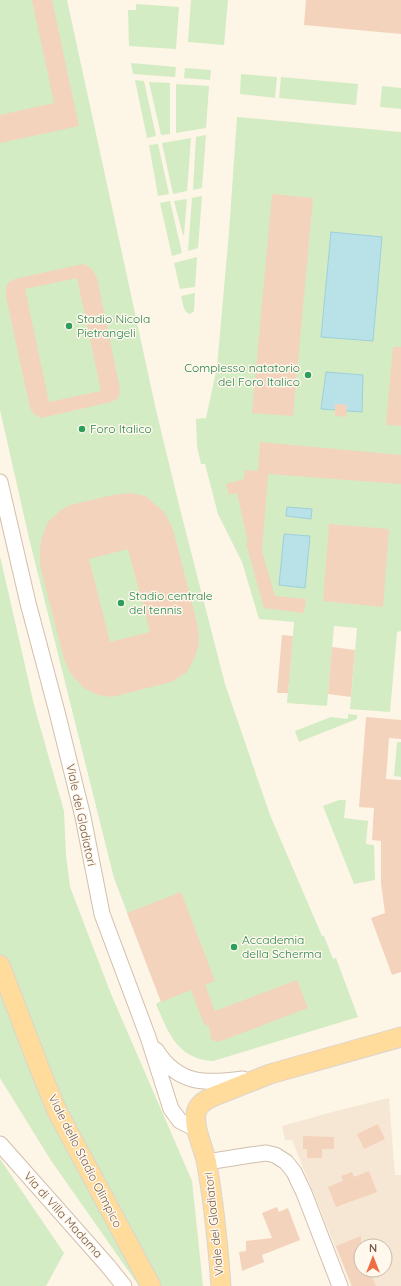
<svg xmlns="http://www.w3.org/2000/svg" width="401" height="1286" font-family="Quicksand,sans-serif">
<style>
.residential{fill:#f6e7d4;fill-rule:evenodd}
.green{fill:#d3ecc3}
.water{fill:#b9e1e8;stroke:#9ed0db}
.building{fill:#f4d3bc;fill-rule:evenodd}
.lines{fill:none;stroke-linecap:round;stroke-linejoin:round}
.minor-casing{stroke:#d2bfad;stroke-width:17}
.major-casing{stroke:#dcd4d0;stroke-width:21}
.minor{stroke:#fff;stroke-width:15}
.major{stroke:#ffdc9b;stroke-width:19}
.leisure-dot{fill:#2e9e5b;stroke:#fff8ed;stroke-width:1.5}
.labels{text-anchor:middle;stroke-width:3;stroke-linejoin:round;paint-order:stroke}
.leisure-label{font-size:12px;fill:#27864d;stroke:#fff8ed;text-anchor:start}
.street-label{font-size:12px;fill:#785b49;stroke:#fff8ed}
</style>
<rect width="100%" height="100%" fill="#fdf5e6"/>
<path class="residential" d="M 389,1098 L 395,1175 L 401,1175 L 401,1286 L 351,1286 L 292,1140 L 285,1140 L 282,1126 L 336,1111 ZM 361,1246 L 385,1246 L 385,1270 L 361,1270 Z"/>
<path class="green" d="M 0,0 L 67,0 L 156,410 L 179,505 L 225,684 L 270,815 L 322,936 L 324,936 L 333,959 L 336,958 L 358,1017 L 213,1061 C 177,1059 168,1032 156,1004 L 161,1001 L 114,878 L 29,538 L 0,410 Z
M 191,0 L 228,0 L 224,45 L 188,42 Z
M 136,4 L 179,7 L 176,49 L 129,46 L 128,10 L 136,10 Z
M 131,63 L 176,67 L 175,77 L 133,74 Z
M 185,68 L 211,70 L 210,80 L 184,78 Z
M 241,74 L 277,77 L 275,98 L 240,94 Z
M 281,77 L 358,84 L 356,105 L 279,98 Z
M 135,80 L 144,81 L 156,136 L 147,138 Z
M 149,82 L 170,83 L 170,134 L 161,135 Z
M 176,84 L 209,86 L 206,128 L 176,133 Z
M 382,86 L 401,88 L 401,109 L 380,107 Z
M 237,117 L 401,132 L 401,631 L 397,632 L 390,712 L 350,709 L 357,628 L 334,626 L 327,706 L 287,703 L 294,622 L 259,619 L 242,562 L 218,514 L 205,464 L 201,464 L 197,446 L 196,419 L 206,418 L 217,367 L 229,232 Z
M 206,135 L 202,188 L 193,190 L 196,137 Z
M 191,138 L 187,191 L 173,194 L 162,143 Z
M 158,144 L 169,194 L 158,196 L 149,145 Z
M 202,196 L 198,248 L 188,251 L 192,198 Z
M 187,199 L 184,235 L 183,235 L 174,201 Z
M 170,201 L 182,253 L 172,256 L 160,203 Z
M 197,257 L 195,287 L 180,289 L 174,263 Z
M 195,293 L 194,311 L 190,314 C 183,313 183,302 181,296 Z
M 0,556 L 34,705 L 64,811 L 66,855 L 70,887 L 111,994 L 192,1181 L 203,1286 L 139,1286 L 50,1159 L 0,1078 Z
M 348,714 L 357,715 L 357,719 L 299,742 L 295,731 L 331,717 L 348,719 Z
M 397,742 L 401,742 L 401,777 L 394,776 Z
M 339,800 L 346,800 L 344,818 L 368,821 L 366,844 L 374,845 L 375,880 L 354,884 L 323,806 Z
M 0,1159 L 64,1253 L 46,1286 L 0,1286 Z"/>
<path class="water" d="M 331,232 L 382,237 L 373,341 L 321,337 Z
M 326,372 L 363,375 L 362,412 L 321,409 Z
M 287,507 L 312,509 L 311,519 L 286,516 Z
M 284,534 L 310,536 L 305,588 L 279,585 Z"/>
<path class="building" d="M 32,0 L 52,0 L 79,126 L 0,143 L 0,115 L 54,103 Z
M 306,0 L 401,0 L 401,34 L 304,25 Z
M 272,194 L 313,198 L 293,416 L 252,413 Z
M 82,264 L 86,265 L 92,269 L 97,278 L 120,389 L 119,396 L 117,399 L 111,402 L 41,418 L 34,414 L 30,408 L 6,297 L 6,287 L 9,282 L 15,279 ZM 77,278 L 101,391 L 49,402 L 25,289 Z
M 393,347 L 401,347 L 401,426 L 386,425 Z
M 335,404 L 347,405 L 346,417 L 335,416 Z
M 260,442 L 401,455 L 401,484 L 268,474 L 262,551 L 275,596 L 306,599 L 304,613 L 264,608 L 246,543 L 248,543 L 237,493 L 229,495 L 226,484 L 244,479 L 245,470 L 258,471 Z
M 131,493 L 145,496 L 149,499 L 164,512 L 170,523 L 174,533 L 197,623 L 199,637 L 198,647 L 195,657 L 187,672 L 171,682 L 112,697 L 98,695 L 84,688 L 71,674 L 64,659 L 40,565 L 40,549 L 42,537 L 48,522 L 61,510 L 70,505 L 113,495 ZM 128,549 L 150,632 L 110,642 L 89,559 Z
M 329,524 L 389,529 L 383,607 L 323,601 Z
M 282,635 L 293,636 L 288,693 L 277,693 Z
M 332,647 L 355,650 L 351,697 L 328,694 Z
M 366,717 L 401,720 L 401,739 L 389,738 L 386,779 L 401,780 L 401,972 L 392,975 L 371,918 L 385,913 L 381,883 L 381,841 L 372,840 L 374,808 L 359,807 Z
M 181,892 L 215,981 L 205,985 L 215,1011 L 297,980 L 308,1008 L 218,1042 L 212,1040 L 211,1038 L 209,1026 L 204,1024 L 191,990 L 161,1002 L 127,913 Z
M 378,1124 L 385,1139 L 364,1149 L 357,1134 Z
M 303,1136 L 334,1137 L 334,1149 L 322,1149 L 322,1158 L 307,1158 L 307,1149 L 303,1149 Z
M 369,1171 L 377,1192 L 336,1207 L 328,1187 L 343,1181 L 341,1176 L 352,1172 L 354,1177 Z
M 277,1207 L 279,1212 L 288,1208 L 300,1240 L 262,1255 L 264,1262 L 242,1271 L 239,1252 L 246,1251 L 246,1241 L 272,1238 L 262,1213 Z
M 361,1236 L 361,1270 L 369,1270 L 376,1286 L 352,1286 L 336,1246 Z"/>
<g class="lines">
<defs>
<path id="minor" d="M 0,482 L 28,603 L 57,712 L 83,817 L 102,914 L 148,1037 L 171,1109 L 180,1121 L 198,1130
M 156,1050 C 178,1085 206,1084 243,1079
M 0,1144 L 108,1266 L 124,1286
M 207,1162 L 251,1155 L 266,1153 L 275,1155 L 286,1162 L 294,1172 L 304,1193 L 340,1286"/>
<path id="major" d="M 0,965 L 39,1067 L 57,1111 L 151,1286
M 221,1286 C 218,1245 214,1205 207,1165 C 205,1150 193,1129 196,1114 C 197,1105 204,1101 212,1097 L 270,1074 L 401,1037"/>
</defs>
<use href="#minor" class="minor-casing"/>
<use href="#major" class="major-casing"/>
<use href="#minor" class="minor"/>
<use href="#major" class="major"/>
</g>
<g class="leisure-dot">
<circle cx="69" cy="326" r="4"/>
<circle cx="308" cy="375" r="4"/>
<circle cx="82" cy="429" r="4"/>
<circle cx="121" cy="603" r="4"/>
<circle cx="234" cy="947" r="4"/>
</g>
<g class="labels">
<g class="leisure-label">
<text x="77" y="323">Stadio Nicola<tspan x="77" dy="14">Pietrangeli</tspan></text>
<text x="300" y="372" text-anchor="end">Complesso natatorio<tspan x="300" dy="14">del Foro Italico</tspan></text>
<text x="90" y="433">Foro Italico</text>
<text x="129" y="600">Stadio centrale<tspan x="129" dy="14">del tennis</tspan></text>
<text x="242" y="944">Accademia<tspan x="242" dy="14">della Scherma</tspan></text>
</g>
<g class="street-label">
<text transform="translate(81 815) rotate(78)" y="4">Viale dei Gladiatori</text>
<text transform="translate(85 1161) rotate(63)" y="4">Viale dello Stadio Olimpico</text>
<text transform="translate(63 1215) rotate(48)" y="4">Via di Villa Madama</text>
<text transform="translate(214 1224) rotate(-96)" y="4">Viale dei Gladiatori</text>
</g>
</g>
<g transform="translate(373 1258)"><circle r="19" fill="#fff8ed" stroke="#c9b9ab"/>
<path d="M0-3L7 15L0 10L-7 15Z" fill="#ed6e45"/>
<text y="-6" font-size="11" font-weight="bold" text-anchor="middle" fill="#785b49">N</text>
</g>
</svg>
